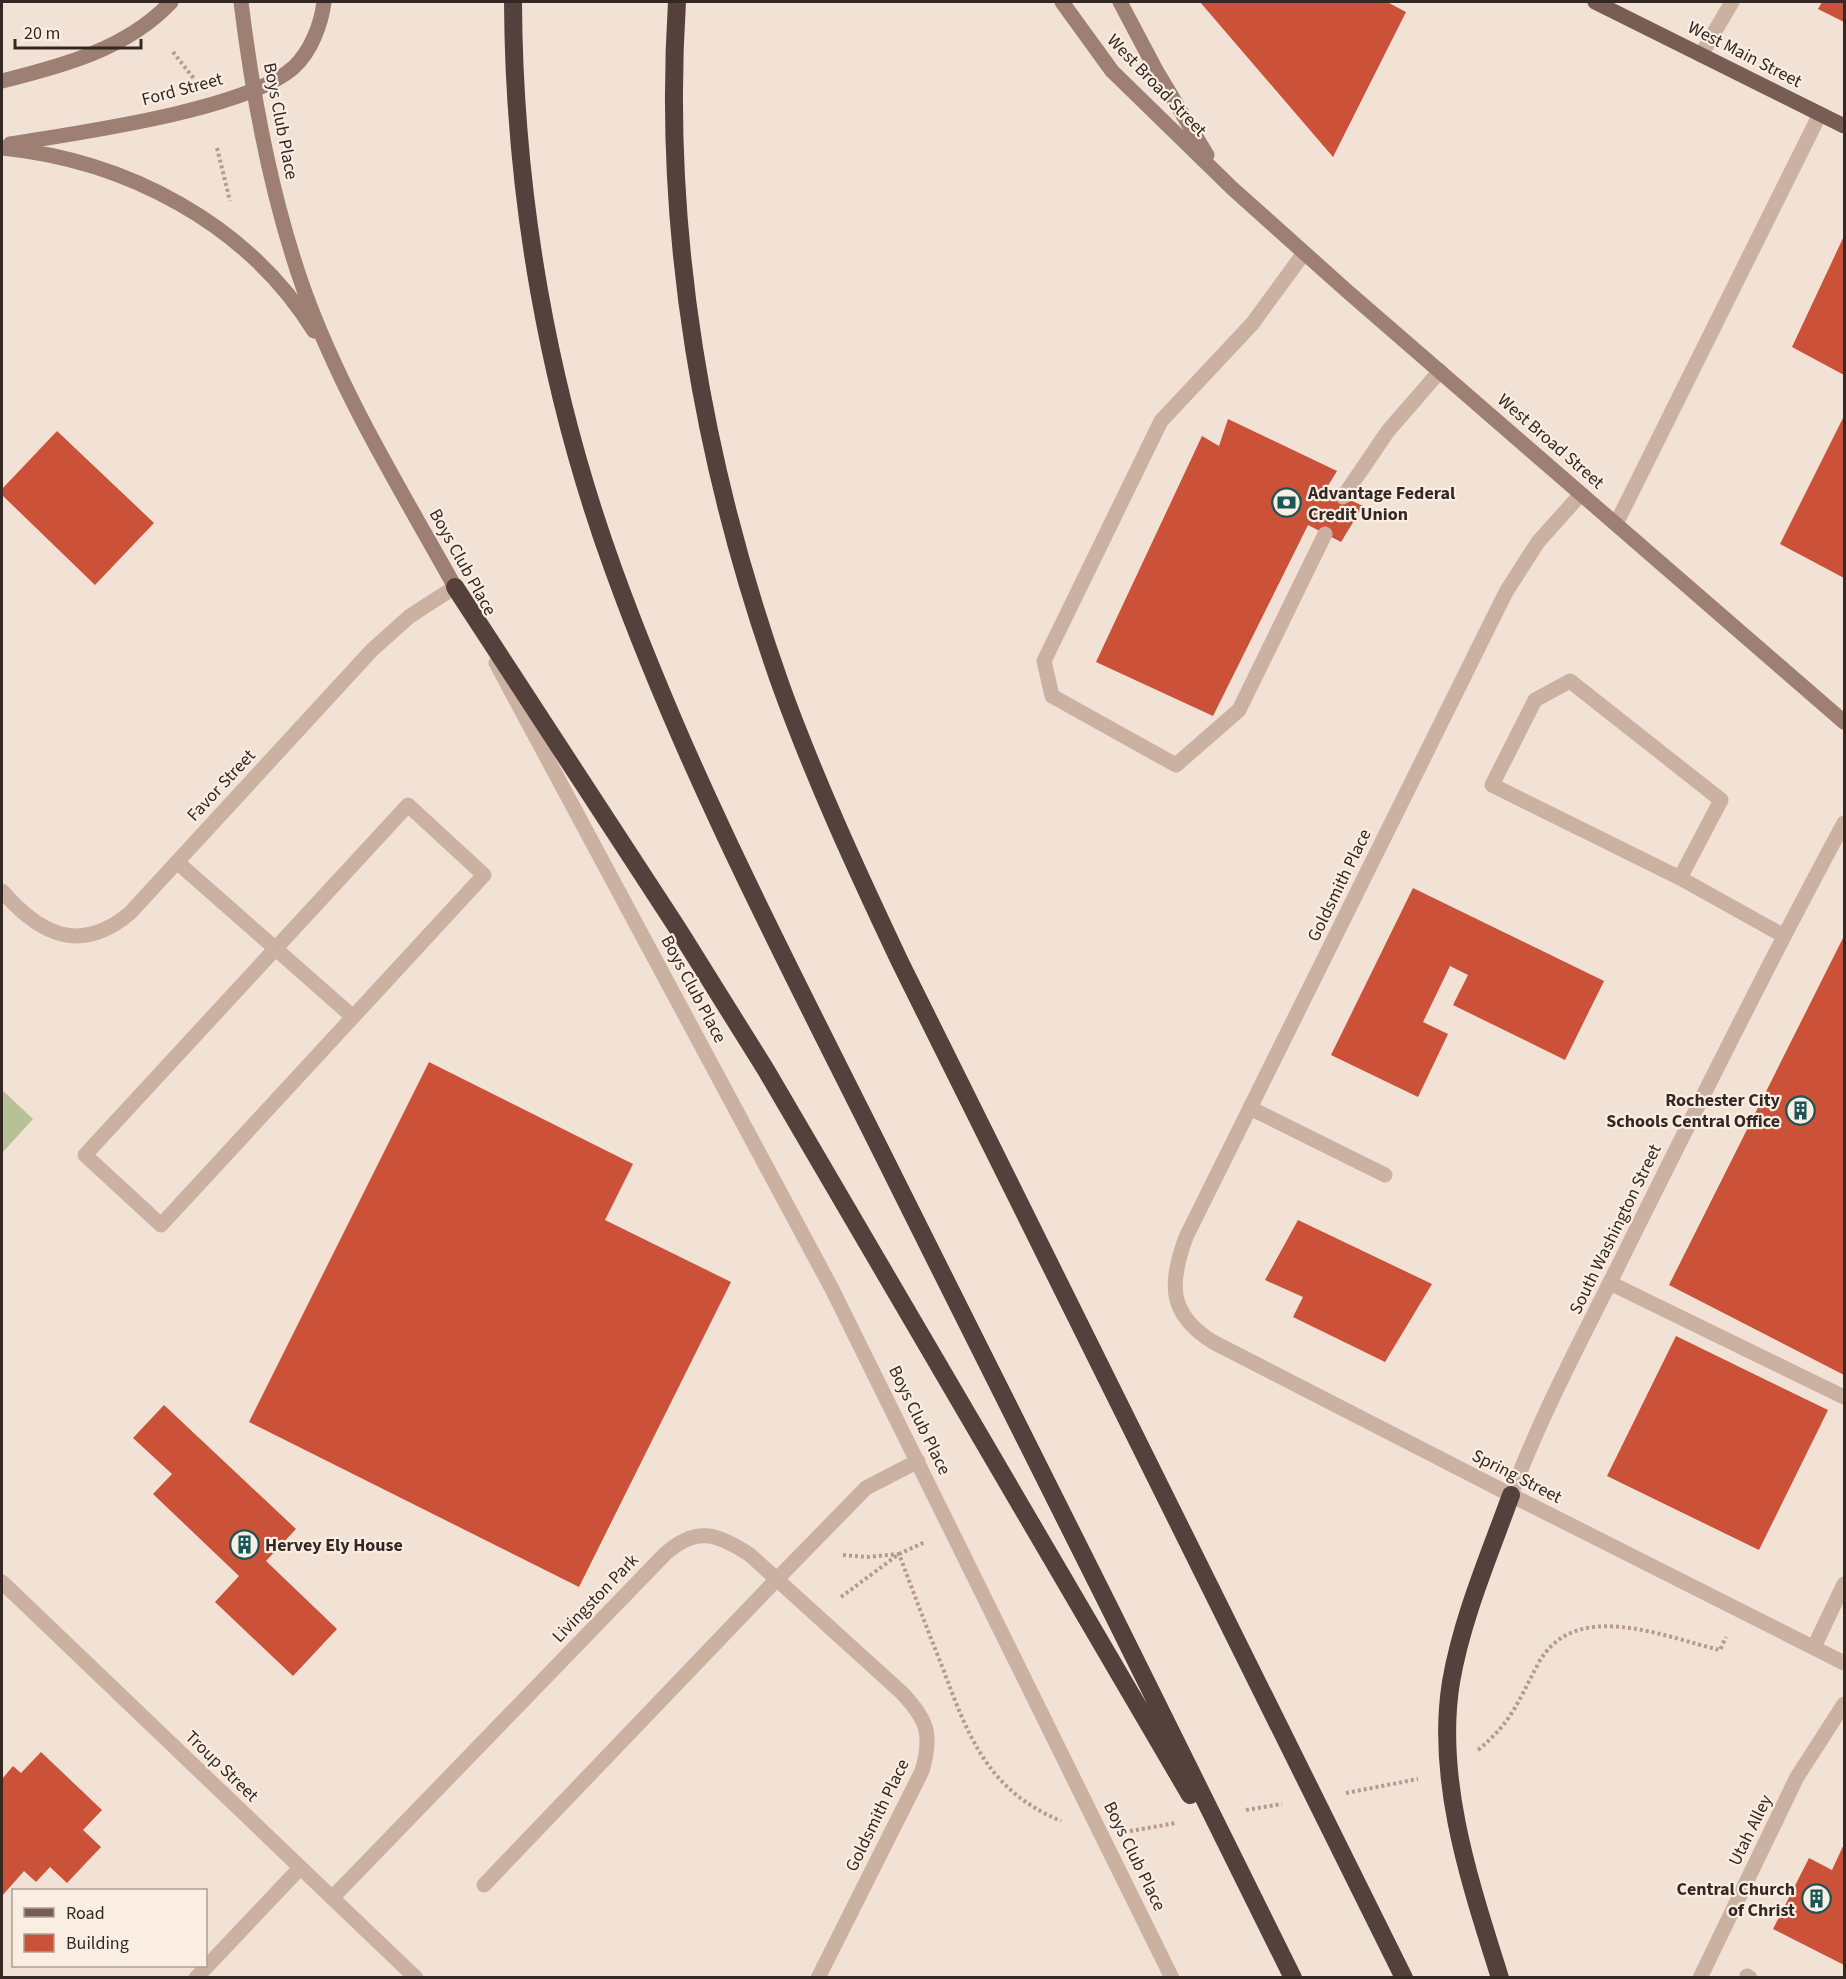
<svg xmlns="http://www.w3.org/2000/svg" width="1846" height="1979" font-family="'Source Sans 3',sans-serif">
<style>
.green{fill:#b6c195}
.building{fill:#cc5139}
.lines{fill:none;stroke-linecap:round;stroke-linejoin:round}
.path{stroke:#b69a8c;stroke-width:4;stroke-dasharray:3 3;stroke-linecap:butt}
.service{stroke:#cab1a1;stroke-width:15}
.minor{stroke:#cab1a1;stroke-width:15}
.tertiary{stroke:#cab1a1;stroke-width:15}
.secondary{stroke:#9d7f73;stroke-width:15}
.primary{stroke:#775d54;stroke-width:15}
.motorway{stroke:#55413b;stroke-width:18}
.labels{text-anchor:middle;stroke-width:4.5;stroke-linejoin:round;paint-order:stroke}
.street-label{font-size:18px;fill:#342824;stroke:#faede2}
.poi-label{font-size:18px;font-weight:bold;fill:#342824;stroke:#faede2;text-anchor:start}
</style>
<rect width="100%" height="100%" fill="#f2e2d5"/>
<path class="green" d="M 2,1090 L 33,1119 L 2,1153 Z"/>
<path class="building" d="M 1200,2 L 1387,2 L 1406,12 L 1333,157 Z
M 1822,2 L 1844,2 L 1844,22 L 1818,9 Z
M 1844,236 L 1844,375 L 1792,347 Z
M 1844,416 L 1844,578 L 1780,544 Z
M 1228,419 L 1337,471 L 1326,489 L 1363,506 L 1341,542 L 1308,525 L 1213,716 L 1096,662 L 1202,436 L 1219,446 Z
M 57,431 L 154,523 L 95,585 L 2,495 L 2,489 Z
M 1413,888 L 1604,981 L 1565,1060 L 1453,1005 L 1468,975 L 1450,966 L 1423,1022 L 1448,1034 L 1418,1097 L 1331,1055 Z
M 1844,936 L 1844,1375 L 1669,1285 Z
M 429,1062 L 633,1164 L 605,1220 L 731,1282 L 579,1587 L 249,1422 Z
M 1298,1220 L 1432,1284 L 1385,1362 L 1293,1317 L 1303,1297 L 1265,1280 Z
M 1676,1336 L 1828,1410 L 1759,1550 L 1607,1476 Z
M 164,1405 L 296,1529 L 266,1561 L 337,1629 L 293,1676 L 215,1602 L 239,1576 L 153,1494 L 172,1474 L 133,1438 Z
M 41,1752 L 102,1810 L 83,1830 L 101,1847 L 67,1883 L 50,1867 L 36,1882 L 24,1871 L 2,1896 L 2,1779 L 13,1766 L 21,1773 Z
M 1844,1844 L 1844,1965 L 1773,1929 L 1809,1858 L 1832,1870 Z"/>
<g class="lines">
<path class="path" d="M 173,52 L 195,80
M 217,148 L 230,201
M 843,1555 L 867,1557 L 899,1554 C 913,1591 927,1629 942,1666 C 968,1736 987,1790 1061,1821
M 841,1597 L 899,1554 L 925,1542
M 1478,1750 C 1513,1721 1518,1701 1538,1664 C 1574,1597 1664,1637 1720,1650 L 1726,1637
M 1346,1793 L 1418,1779
M 1246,1810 L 1282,1804
M 1130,1831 L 1176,1823"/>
<path class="service" d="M 1701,55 L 1732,2
M 1304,253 L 1252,324 L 1161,421 L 1044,661 L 1052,696 L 1176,765 L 1239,710 L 1325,534
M 1343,497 L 1388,431 L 1440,371
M 1616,524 L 1820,114
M 177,862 L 353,1017 L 161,1225 L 85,1155 L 408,805 L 484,875 L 353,1017
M 1680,878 L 1721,800 L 1570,681 L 1535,700 L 1492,785 L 1680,878 L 1784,936
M 1250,1108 L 1385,1175
M 1610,1283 L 1844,1397
M 1814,1647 L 1844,1584
M 484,1885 L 777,1579
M 1747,1976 L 1750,1978
M 1700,1978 L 1797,1777 L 1844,1704"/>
<path class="minor" d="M 496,663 L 832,1289 L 1172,1978
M 2,891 C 41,936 81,954 130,913 L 372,650 L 410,616 L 455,587 L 461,597
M 1511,1495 L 1213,1342 C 1168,1314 1169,1284 1186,1237 L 1506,592 L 1538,542 L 1581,494
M 777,1579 L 866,1488 L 918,1461
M 2,1582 L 416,1978
M 332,1898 L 665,1554 C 696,1526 717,1533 750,1555 L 901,1692 C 927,1719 933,1734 922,1771 L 818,1978
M 196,1978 L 300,1868"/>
<path class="tertiary" d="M 1844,823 C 1770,960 1701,1100 1631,1240 C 1590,1324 1544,1407 1511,1495 L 1844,1663"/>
<path class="secondary" d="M 241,2 C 253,100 271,197 304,290 C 342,395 401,490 455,587
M 1062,2 L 1112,71 L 1233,189 L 1347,291 L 1844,722
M 1120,2 L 1156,70 L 1207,155
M 2,81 C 62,66 127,49 171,2
M 10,144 C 77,133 247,110 294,67 C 311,51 321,25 324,2
M 2,148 C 125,160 247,223 314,331"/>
<path class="primary" d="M 1595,2 L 1844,126"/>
<path class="motorway" d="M 513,2 C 514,195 548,390 614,571 C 690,781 795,978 894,1177 C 1027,1444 1162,1710 1293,1978
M 677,2 C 662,234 703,467 781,686 C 815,780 857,871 900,962 L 1404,1978
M 455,587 L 678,929 L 766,1070 L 1190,1795
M 1500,1978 C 1471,1885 1435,1781 1451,1682 C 1462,1618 1489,1556 1511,1495"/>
</g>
<defs>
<symbol id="bank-ring" viewBox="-11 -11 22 22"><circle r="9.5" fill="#faede2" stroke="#185756" stroke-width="1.5"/><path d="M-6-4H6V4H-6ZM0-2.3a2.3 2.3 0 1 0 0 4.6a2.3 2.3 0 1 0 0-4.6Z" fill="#185756"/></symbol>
<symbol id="building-ring" viewBox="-11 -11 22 22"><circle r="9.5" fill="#faede2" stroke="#185756" stroke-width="1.5"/><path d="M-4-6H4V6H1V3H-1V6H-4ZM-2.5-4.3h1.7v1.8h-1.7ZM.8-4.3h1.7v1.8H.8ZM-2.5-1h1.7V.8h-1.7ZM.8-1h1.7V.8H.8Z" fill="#185756"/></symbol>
</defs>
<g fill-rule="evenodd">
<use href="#bank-ring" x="1270" y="486" width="33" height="33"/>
<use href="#building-ring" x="1784" y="1094" width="33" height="33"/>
<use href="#building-ring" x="228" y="1528" width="33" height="33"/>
<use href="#building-ring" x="1800" y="1882" width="33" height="33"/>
</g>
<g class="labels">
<g class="street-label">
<text transform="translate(1745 54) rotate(27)" y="6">West Main Street</text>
<text transform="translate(1157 85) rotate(46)" y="6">West Broad Street</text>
<text transform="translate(182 89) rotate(-15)" y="6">Ford Street</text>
<text transform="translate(281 121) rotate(79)" y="6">Boys Club Place</text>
<text transform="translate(1551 441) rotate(41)" y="6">West Broad Street</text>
<text transform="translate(463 562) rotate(61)" y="6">Boys Club Place</text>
<text transform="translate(221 785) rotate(-47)" y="6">Favor Street</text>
<text transform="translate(1339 885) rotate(-64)" y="6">Goldsmith Place</text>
<text transform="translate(694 989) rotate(62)" y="6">Boys Club Place</text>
<text transform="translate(1615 1229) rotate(-64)" y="6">South Washington Street</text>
<text transform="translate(920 1420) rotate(64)" y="6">Boys Club Place</text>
<text transform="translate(1517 1476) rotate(27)" y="6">Spring Street</text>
<text transform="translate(595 1598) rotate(-46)" y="6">Livingston Park</text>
<text transform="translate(222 1766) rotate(44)" y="6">Troup Street</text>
<text transform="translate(877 1815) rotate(-64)" y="6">Goldsmith Place</text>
<text transform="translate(1750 1830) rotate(-64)" y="6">Utah Alley</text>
<text transform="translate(1135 1856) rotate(64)" y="6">Boys Club Place</text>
</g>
<g class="poi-label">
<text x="1308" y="499">Advantage Federal<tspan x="1308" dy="21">Credit Union</tspan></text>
<text x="1780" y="1106" text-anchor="end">Rochester City<tspan x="1780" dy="21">Schools Central Office</tspan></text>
<text x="265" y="1551">Hervey Ely House</text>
<text x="1795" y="1895" text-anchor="end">Central Church<tspan x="1795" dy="21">of Christ</tspan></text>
</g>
</g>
<rect width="1846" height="1979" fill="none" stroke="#342824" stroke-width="6"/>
<rect x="12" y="1889" width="195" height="78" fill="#faede2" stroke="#ab9e96" stroke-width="1.5"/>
<rect x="24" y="1908" width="30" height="9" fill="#775d54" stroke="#ab9e96" stroke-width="1.5"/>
<text x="66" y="1919" font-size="18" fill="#342824">Road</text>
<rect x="24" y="1934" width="30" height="18" fill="#cc5139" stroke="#ab9e96" stroke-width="1.5"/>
<text x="66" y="1949" font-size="18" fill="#342824">Building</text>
<path d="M15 39v9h126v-9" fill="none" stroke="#342824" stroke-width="3"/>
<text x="24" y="39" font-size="18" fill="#342824" stroke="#faede2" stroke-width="4.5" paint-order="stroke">20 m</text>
</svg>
